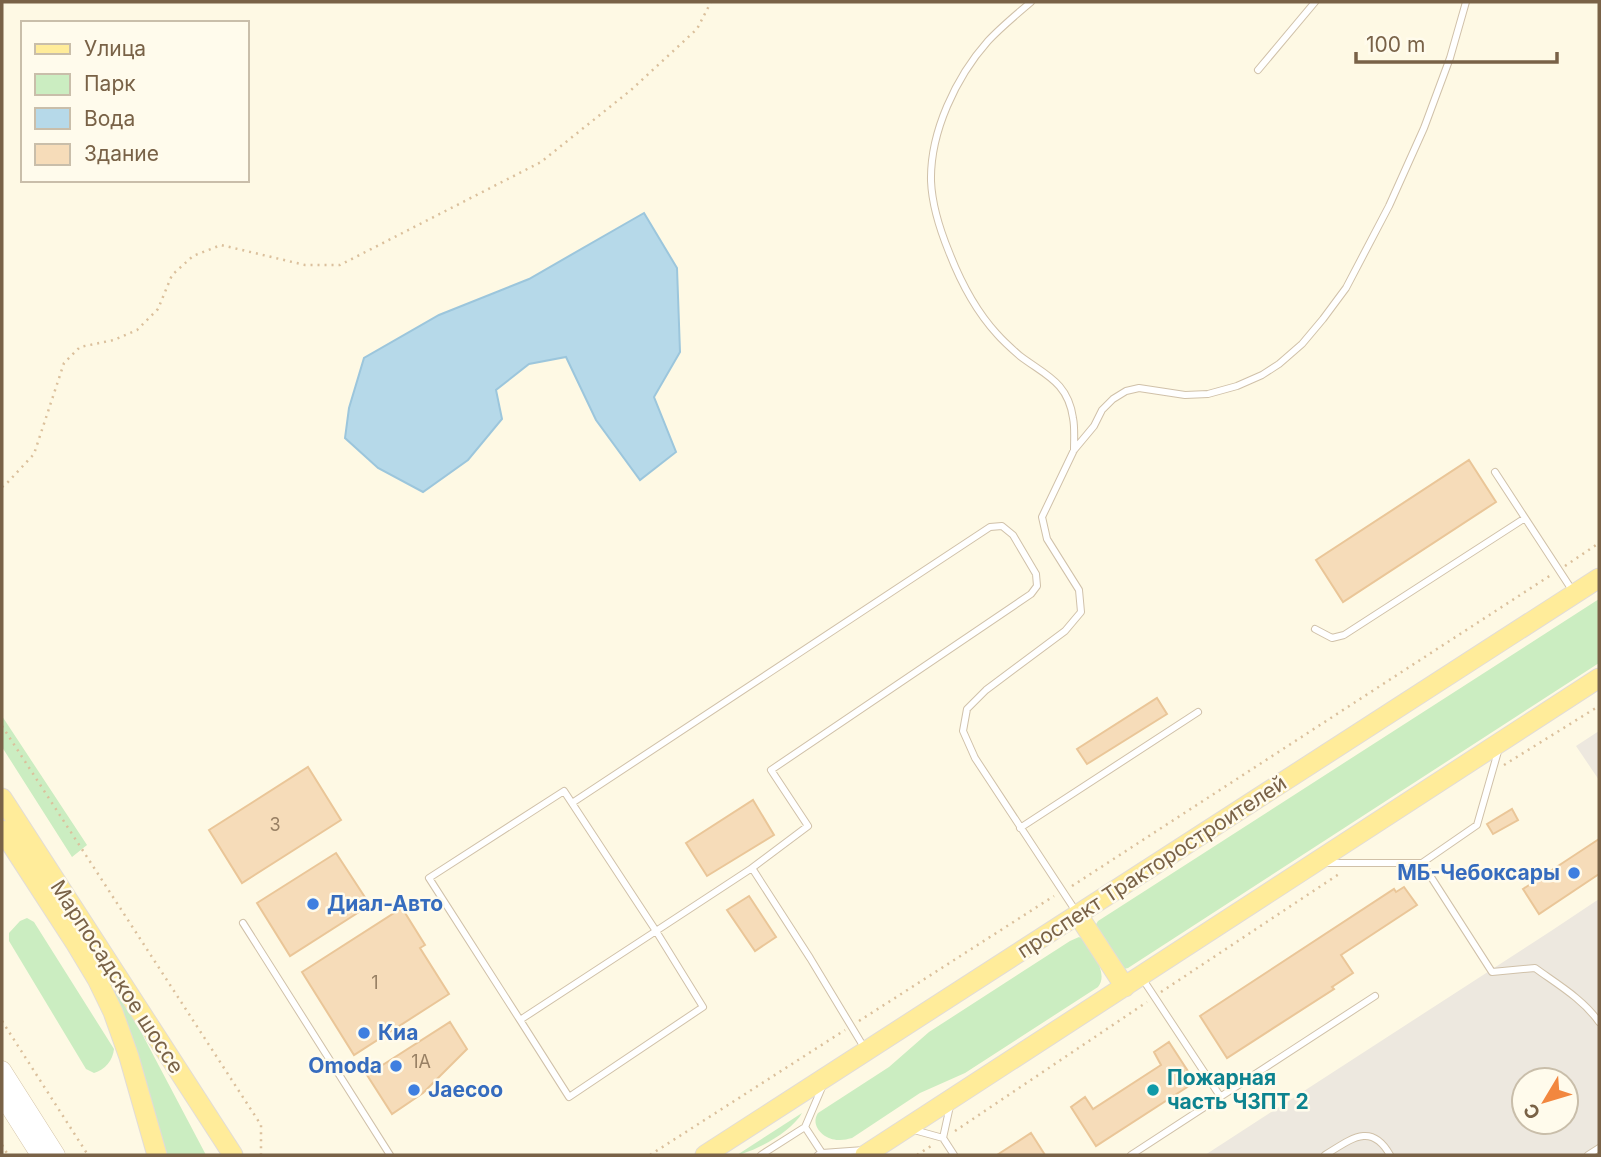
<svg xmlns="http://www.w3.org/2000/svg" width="1601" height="1157" font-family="Inter,sans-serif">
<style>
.industrial{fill:#ede8df;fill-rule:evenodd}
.green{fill:#cbedc1}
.water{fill:#b6d9e9;stroke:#9cc6dc;stroke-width:2}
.building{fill:#f6dcb9;stroke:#eac698;stroke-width:2}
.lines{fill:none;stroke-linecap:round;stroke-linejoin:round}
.lane-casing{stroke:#d0c1a9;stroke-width:8}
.secondary-casing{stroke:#d4c3a6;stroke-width:19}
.primary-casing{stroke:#e2dcd7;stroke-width:21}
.path{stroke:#dbc09c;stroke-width:2.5;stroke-dasharray:2 5;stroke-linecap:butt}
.lane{stroke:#fff;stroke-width:6}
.secondary{stroke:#fff;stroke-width:18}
.primary{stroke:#ffec9a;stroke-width:19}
.shop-dot{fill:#3f7fe0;stroke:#fffbec;stroke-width:2.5}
.culture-dot{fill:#0f9aa8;stroke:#fffbec;stroke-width:2.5}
.labels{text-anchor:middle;stroke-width:5;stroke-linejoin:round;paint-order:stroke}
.number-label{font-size:18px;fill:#988064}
.street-label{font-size:21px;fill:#796247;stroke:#fffbec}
.shop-label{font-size:21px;font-weight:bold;fill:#366cbe;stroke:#fffbec;text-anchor:start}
.culture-label{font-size:21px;font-weight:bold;fill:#0d838f;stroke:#fffbec;text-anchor:start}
</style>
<rect width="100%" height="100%" fill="#fef9e4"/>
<path class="industrial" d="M 1599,731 L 1599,780 L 1576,746 Z
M 1599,899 L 1599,1155 L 1205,1155 L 1551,931 ZM 1524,1080 L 1566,1080 L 1566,1122 L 1524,1122 Z"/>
<path class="green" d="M 1599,599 L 1599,663 L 1128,968 L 1124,969 L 1095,926 L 1098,921 Z
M 2,716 L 87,845 L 72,857 L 2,747 Z
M 27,918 L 34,922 L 114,1049 C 113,1060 105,1070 94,1073 L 86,1069 L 9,941 L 9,933 L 20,921 Z
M 1079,937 L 1084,940 C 1092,953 1109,973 1098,987 L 965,1073 L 920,1093 L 852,1138 C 847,1139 845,1140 840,1140 C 826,1141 809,1127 818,1113 L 889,1067 L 929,1032 L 1070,941 Z
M 110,980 L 130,1011 L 206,1155 L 165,1155 L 109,983 Z
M 802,1113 C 792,1131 757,1151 737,1155 Z"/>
<path class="water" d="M 644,213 L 677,268 L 680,352 L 654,397 L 676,452 L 640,480 L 596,420 L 566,357 L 529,364 L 496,390 L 502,419 L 468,460 L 423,492 L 378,468 L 345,438 L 349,408 L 364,358 L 439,315 L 529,279 Z"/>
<path class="building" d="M 1469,460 L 1496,502 L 1343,602 L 1316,560 Z
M 1157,698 L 1167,714 L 1087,764 L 1077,749 Z
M 308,767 L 341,820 L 242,883 L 209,830 Z
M 753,800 L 774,835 L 707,876 L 686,843 Z
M 1512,809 L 1518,820 L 1493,834 L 1487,824 Z
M 1599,839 L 1599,874 L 1539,914 L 1523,889 Z
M 336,853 L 370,905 L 290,956 L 257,903 Z
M 1404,887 L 1417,905 L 1341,955 L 1353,973 L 1332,987 L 1334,989 L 1227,1058 L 1200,1016 L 1394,889 L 1396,892 Z
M 749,896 L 776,937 L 755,951 L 727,910 Z
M 402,908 L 425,945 L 420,948 L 449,994 L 354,1055 L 302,972 Z
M 450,1022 L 467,1049 L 423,1093 L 392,1114 L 367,1075 Z
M 1169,1042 L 1195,1082 L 1096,1146 L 1071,1107 L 1085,1097 L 1093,1109 L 1161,1065 L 1154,1052 Z
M 1031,1133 L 1045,1155 L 997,1155 Z"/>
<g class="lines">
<defs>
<path id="lane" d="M 1031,2 C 1017,14 1001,27 988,41 C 956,77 930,132 931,181 C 932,205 940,230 949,252 C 961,283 975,310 997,334 C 1004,342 1012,349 1020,356 C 1045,375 1068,382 1073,418 C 1075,428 1074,440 1074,450
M 1258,70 L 1315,2
M 1495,472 L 1574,593
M 1315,629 L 1332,638 L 1344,635 L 1525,518
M 564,791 L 656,931 L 520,1020 L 429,878 Z
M 572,803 L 990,527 L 1002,526 L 1013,535 L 1036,574 L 1037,586 L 1031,594 L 771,770 L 808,826 L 752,868
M 1020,828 L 1198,712
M 1324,863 L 1422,863 L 1477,825 L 1499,748
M 1422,863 L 1492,972 L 1535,968 C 1557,984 1583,999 1599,1022
M 1077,913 L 975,758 L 963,731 L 967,709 L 986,690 L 1065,631 L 1081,612 L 1079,590 L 1047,539 L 1042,517 L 1074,450 L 1094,426 L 1102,410 L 1113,399 L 1126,391 L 1139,388 L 1185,395 L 1208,394 L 1237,386 L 1262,375 L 1279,364 L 1302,344 L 1323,319 L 1346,288 L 1389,206 L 1424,128 L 1450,58 L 1466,2
M 243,923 L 390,1155
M 1142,978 L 1220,1096
M 520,1020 L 569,1097 L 703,1007 L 656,931 L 752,868 L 810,958 L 865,1049
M 805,1127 L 822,1153
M 914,1130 L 943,1138 L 954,1155
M 943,1138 L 950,1106
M 761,1155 L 805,1127 L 823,1085
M 818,1155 L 822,1153 L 864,1150
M 1131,1155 L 1375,996
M 1325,1155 C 1350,1140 1371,1121 1390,1155
M 1588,1155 L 1599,1148"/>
<path id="secondary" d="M 2,1070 L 56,1155
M 2,1095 L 40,1155"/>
<path id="primary" d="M 2,798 L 233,1155
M 2,830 L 76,944 L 97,979 L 113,1012 L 129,1057 L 157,1155
M 1078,915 L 1125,987
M 705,1155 L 1599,578
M 865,1155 L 1599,678"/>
</defs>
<use href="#lane" class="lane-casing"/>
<use href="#secondary" class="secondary-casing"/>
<use href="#primary" class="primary-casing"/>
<path class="path" d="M 2,487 L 8,482 L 34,454 L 64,363 L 80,347 L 114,340 L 137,330 L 158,309 L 172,275 L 193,256 L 221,245 L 305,265 L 340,265 L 541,162 L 631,90 L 697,29 L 711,2
M 1565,566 L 1599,543
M 2,726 L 261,1125 L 261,1155
M 1504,765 L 1599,706
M 1072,886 L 1551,575
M 1161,992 L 1339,874
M 2,1021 L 88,1155
M 859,1021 L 1054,896
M 955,1131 L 1147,1002
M 2,1145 L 8,1155
M 650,1155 L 845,1030
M 917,1155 L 931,1146"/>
<use href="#lane" class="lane"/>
<use href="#secondary" class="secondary"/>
<use href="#primary" class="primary"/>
</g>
<g class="shop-dot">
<circle cx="1574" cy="873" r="7"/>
<circle cx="313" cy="904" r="7"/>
<circle cx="364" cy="1033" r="7"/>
<circle cx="396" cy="1066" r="7"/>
<circle cx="414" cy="1090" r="7"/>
</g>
<circle class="culture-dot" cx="1153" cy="1090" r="7"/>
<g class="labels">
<g class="number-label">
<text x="275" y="831">3</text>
<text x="375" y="989">1</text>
<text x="421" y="1068">1А</text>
</g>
<g class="street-label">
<text transform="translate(1152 867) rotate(-33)" y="7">проспект Тракторостроителей</text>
<text transform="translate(117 977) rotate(57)" y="7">Марпосадское шоссе</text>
</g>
<g class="shop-label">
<text x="1560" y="880" text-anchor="end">МБ-Чебоксары</text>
<text x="327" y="911">Диал-Авто</text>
<text x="378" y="1040">Киа</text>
<text x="382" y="1073" text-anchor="end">Omoda</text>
<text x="428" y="1097">Jaecoo</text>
</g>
<g class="culture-label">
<text x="1167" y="1085">Пожарная<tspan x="1167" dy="24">часть ЧЗПТ 2</tspan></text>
</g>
</g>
<rect width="1601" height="1157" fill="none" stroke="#796247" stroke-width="7"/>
<rect x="21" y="21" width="228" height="161" fill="#fffbec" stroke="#c9beaa" stroke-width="2"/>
<rect x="35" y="44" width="35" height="10" fill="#ffec9a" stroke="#c9beaa" stroke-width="2"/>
<text x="84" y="56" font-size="21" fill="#796247">Улица</text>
<rect x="35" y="74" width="35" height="21" fill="#cbedc1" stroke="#c9beaa" stroke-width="2"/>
<text x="84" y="91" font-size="21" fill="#796247">Парк</text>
<rect x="35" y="108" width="35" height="21" fill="#b6d9e9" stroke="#c9beaa" stroke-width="2"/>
<text x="84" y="126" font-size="21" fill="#796247">Вода</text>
<rect x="35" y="144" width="35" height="21" fill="#f6dcb9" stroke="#c9beaa" stroke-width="2"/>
<text x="84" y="161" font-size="21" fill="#796247">Здание</text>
<g transform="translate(1545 1101) rotate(232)"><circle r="33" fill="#fffbec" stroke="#c9beaa" stroke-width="2"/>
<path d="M0-5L12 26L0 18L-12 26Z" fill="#f2873f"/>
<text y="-10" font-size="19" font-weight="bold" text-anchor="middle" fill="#796247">С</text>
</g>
<path d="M1356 52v10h201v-10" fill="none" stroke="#796247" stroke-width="3.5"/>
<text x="1366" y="52" font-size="21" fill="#796247" stroke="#fffbec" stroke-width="5" paint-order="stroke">100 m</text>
</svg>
